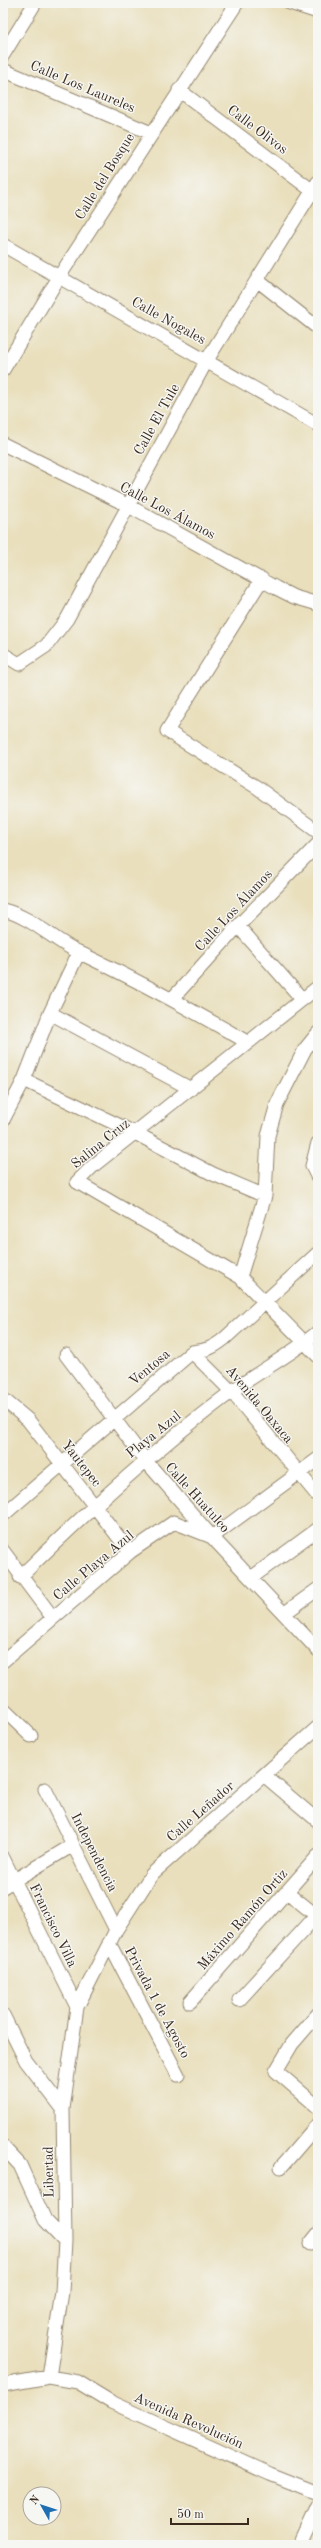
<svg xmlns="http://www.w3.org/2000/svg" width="321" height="2548" font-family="'Old Standard TT',serif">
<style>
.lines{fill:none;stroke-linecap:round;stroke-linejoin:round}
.minor-casing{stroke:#92846d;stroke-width:15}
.minor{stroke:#fff;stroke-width:13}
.labels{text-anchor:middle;stroke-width:3;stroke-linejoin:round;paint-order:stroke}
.street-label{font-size:14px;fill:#3b2a1e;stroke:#f6f6f2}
</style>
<rect width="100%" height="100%" fill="#f6f6f2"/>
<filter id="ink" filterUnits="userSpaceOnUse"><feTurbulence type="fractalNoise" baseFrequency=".025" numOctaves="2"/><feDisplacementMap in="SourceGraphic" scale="8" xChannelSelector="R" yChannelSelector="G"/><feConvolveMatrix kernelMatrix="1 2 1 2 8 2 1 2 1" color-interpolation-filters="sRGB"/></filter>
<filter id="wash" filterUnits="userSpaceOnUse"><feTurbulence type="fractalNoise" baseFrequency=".012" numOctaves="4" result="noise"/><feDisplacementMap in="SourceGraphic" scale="16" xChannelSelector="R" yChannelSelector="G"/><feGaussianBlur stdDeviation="0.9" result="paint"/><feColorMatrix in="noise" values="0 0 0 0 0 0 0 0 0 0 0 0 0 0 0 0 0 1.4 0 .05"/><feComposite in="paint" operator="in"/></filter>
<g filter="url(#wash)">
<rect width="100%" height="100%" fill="#e9dfbc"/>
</g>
<g filter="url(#ink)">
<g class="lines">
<defs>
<path id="minor" d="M 290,3 L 318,12
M 3,55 L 35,3
M 3,70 L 151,133
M 179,90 L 318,195
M 3,245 L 318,425
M 257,280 L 318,328
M 3,370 L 59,277 L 237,3
M 3,444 L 127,505 L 276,588 L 294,597 L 318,604
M 262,579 L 167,731 L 258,788 L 318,832
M 3,654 L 19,664 L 46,646 L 67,619 L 207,360 L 318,182
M 3,910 C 32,917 53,940 80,953 C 137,980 192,1010 247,1042
M 238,926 L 302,999
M 318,987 L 93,1166 L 77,1182 L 240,1277 L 318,1356
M 172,999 L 238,926 L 318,844
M 50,1013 L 191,1089
M 24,1080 L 135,1133 L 213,1174 L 265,1196
M 3,1120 L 24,1080 L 50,1013 L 79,952
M 318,1143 L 312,1166 L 318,1178
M 240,1277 L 265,1196 L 268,1136 L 277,1104 L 305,1049 L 318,1033
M 192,1352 L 232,1392 L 318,1496
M 66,1355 L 145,1460 L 212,1537 L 318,1650
M 3,1399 L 28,1420 L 130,1552
M 3,1515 L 192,1352 C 206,1351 214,1347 224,1339 L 318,1253
M 3,1551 L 53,1618
M 20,1577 C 88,1510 155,1449 231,1392 C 259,1371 291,1355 318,1332
M 251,1578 L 318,1529
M 285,1613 L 318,1589
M 3,1661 L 130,1552 L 174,1522 L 212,1537 L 318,1459
M 3,1709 L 31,1736
M 265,1776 L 318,1821
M 45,1789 L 116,1930
M 3,1858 L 77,2007
M 3,1887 L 73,1845
M 287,1892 L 318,1917
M 109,1943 L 178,2075
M 239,2000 L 318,1914
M 190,2002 L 318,1856
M 318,2014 L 292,2044 L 276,2071 L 318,2107
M 3,2015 L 26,2061 L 63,2109
M 3,2147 L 20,2165 L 45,2220 L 65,2241
M 281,2167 L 318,2124
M 310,2244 L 318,2234
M 49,2377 L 62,2292 L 65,2241 L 63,2109 L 77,2007 L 116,1930 L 152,1874 L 318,1727
M 3,2385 L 49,2377 L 78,2382 L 111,2402 L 270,2474 L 318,2493
M 300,2545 L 318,2506"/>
</defs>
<use href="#minor" class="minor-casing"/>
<use href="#minor" class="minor"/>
</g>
</g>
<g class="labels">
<g class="street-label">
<text transform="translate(83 86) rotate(23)" y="5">Calle Los Laureles</text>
<text transform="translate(258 129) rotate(37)" y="5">Calle Olivos</text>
<text transform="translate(104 176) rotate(-58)" y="5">Calle del Bosque</text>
<text transform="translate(169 320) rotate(29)" y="5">Calle Nogales</text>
<text transform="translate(156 419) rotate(-61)" y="5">Calle El Tule</text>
<text transform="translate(168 510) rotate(28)" y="5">Calle Los Álamos</text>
<text transform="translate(233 910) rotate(-47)" y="5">Calle Los Álamos</text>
<text transform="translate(100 1143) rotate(-39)" y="5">Salina Cruz</text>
<text transform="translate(149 1367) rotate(-40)" y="5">Ventosa</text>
<text transform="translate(260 1404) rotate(50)" y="5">Avenida Oaxaca</text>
<text transform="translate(153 1434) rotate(-39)" y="5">Playa Azul</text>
<text transform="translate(82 1463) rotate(52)" y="5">Yautepec</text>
<text transform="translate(198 1497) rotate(48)" y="5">Calle Huatulco</text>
<text transform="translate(93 1565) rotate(-40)" y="5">Calle Playa Azul</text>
<text transform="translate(200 1811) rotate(-41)" y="5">Calle Leñador</text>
<text transform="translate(95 1852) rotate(63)" y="5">Independencia</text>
<text transform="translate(242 1919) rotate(-49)" y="5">Máximo Ramón Ortiz</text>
<text transform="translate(54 1925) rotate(64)" y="5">Francisco Villa</text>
<text transform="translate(158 2002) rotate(62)" y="5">Privada 1 de Agosto</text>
<text transform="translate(48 2172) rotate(-91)" y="5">Libertad</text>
<text transform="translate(189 2420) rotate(24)" y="5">Avenida Revolución</text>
</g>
</g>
<rect width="321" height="2548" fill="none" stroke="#f6f6f2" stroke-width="16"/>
<g transform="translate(42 2506) rotate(309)"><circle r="19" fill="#f6f6f2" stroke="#aba49d"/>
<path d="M0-3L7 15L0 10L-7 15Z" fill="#1f6fb2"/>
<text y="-6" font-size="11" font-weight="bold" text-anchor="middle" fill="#3b2a1e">N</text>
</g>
<path d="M171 2518v6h77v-6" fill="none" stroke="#3b2a1e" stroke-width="2"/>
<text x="177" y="2518" font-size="12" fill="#3b2a1e" stroke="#f6f6f2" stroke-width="3" paint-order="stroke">50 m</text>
</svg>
